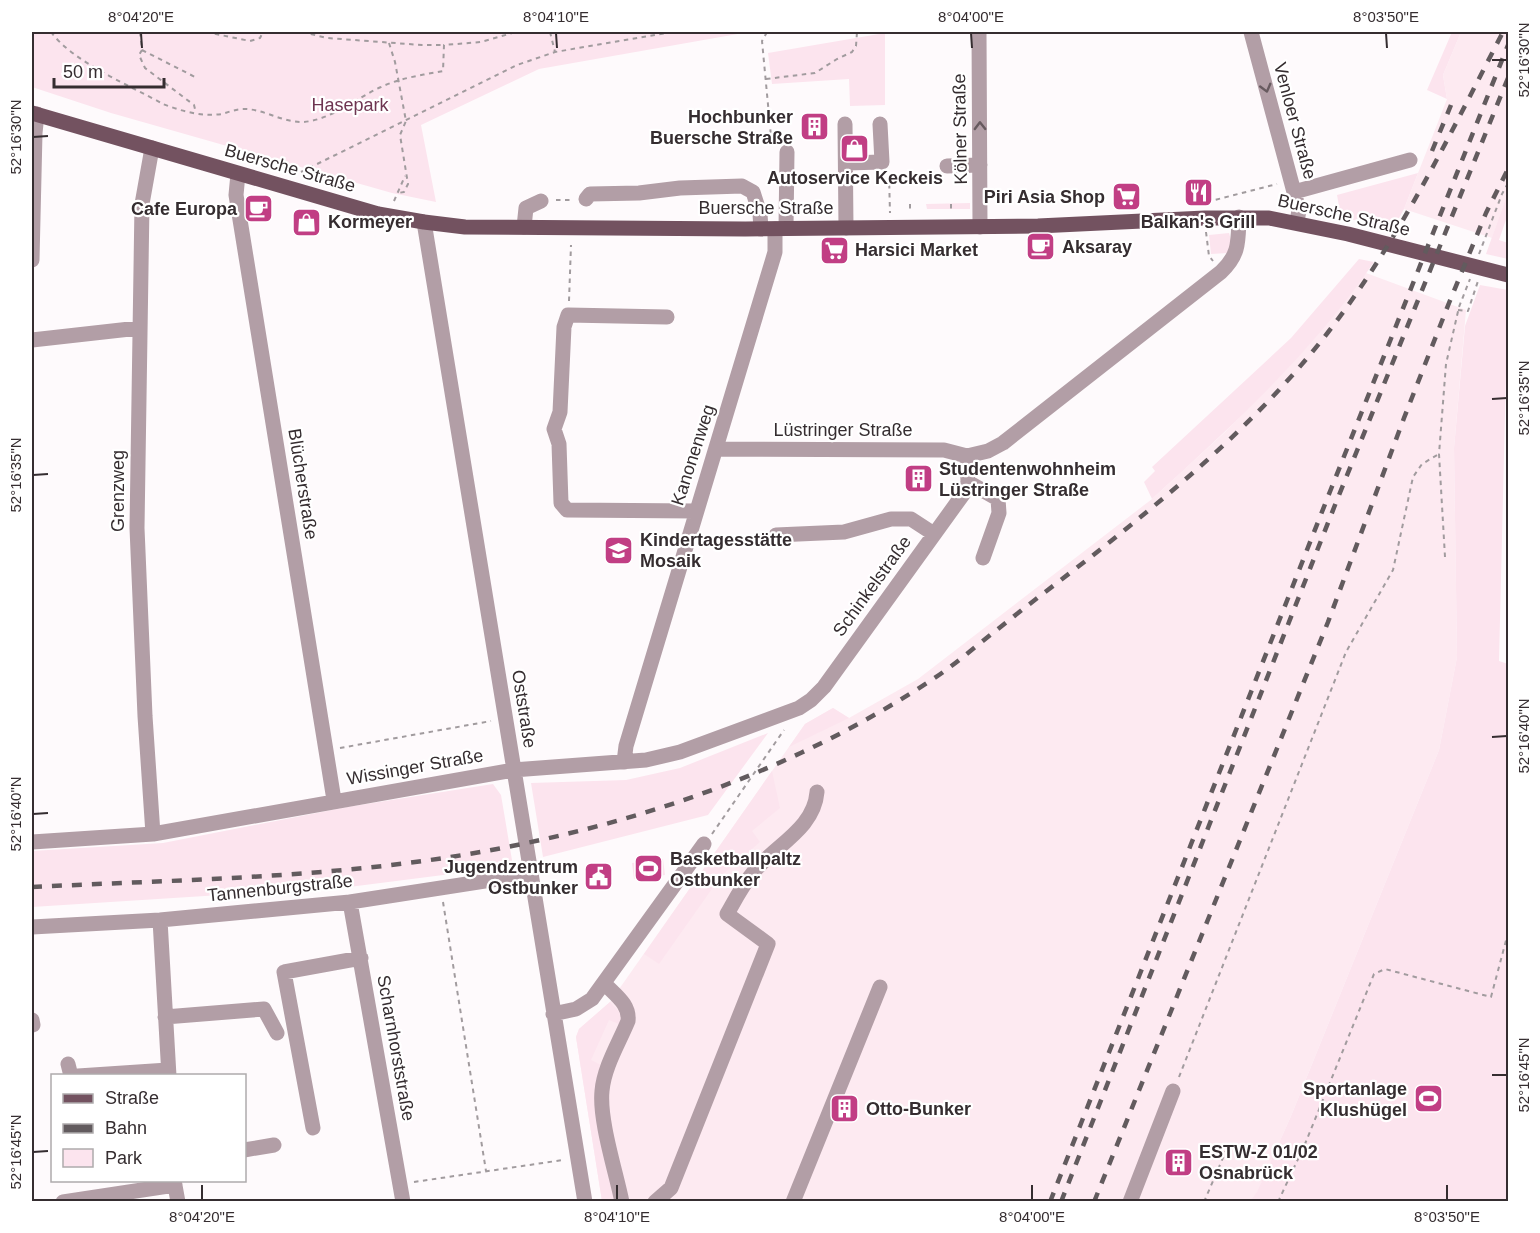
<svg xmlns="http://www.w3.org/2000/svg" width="1540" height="1233" font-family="Arial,sans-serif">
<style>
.built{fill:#fdeaf1}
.green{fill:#fce4ee}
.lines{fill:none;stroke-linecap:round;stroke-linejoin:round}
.path{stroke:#a19b9e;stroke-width:2;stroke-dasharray:4.5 4.5;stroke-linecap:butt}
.minor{stroke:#b29ea6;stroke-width:15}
.major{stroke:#735260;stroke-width:15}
.rail{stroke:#625b5e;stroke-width:4.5;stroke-dasharray:10 10;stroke-linecap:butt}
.oneway{stroke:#675a5f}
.ticks{fill:none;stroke:#352d30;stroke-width:2}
.labels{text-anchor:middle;stroke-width:4.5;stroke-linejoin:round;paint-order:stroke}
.park-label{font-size:18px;fill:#6e3551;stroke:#fff}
.poi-label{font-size:18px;font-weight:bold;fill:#352d30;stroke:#fff;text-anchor:start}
.street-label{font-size:18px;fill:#352d30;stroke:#fff}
.neatline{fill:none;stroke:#352d30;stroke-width:2}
.ticks-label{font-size:15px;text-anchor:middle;fill:#352d30}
</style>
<rect width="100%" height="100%" fill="#fefafc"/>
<path class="built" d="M 1461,32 L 1508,32 L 1508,192 L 1492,238 L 1404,209 L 1447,99 L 1443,75 Z
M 1366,273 L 1466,310 L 1454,448 L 1457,657 L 1439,750 L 1291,1116 L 1257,1193 L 1250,1201 L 602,1201 L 576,1037 L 579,1029 L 610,1002 L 805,724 L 833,708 L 849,718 L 918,679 L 1152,499 L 1225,432 L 1307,347 Z"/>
<path class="green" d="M 32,32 L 749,32 L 539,69 L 421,125 L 436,202 L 392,193 L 111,113 L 32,87 Z
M 1452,32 L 1461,32 L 1443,75 L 1447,99 L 1427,90 Z
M 885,33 L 885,105 L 850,106 L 849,79 L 772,84 L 768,53 Z
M 1418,173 L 1404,209 L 1393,229 L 1341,217 L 1337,195 Z
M 1508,192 L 1508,214 L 1499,240 L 1508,243 L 1508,259 L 1486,254 Z
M 970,203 L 970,209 L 927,209 L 926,204 Z
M 1229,233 L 1231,240 L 1228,253 L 1211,254 L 1209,235 Z
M 1359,259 L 1374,262 C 1313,352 1232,426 1152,499 L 1144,482 L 1155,471 L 1152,467 L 1291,338 Z
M 1480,285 L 1508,290 L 1499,661 L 1508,664 L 1508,1201 L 1250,1201 L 1257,1192 L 1291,1116 L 1439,750 L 1457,657 L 1454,448 L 1465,326 Z
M 833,708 L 849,718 L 789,747 L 805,724 Z
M 768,733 L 708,815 L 543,857 L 531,783 L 626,780 L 680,768 Z
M 772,771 L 780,808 L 752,831 L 760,842 L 721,876 L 659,964 L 644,954 Z
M 493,784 L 501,795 L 513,866 L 349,887 L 32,907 L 32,851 L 163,843 L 347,807 Z
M 663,859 L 665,875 L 634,879 L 632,863 Z
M 610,1002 C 617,1010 623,1013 619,1024 L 609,1020 L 591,1060 L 601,1065 L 616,1201 L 602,1201 L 576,1037 L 579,1029 Z"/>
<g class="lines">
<path class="path" d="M 51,32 C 73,62 129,85 163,104 C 181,111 202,117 222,114 C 229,112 236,109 244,109 C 264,109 281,122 302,122 C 330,121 356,98 381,87 C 400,78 422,75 443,71 L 444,45 L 481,42 L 516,32
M 140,32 L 142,50 L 139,55 L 145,68 L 194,105 L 196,113
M 206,32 L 250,41 L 260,38 L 263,32
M 302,32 L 327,38 L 422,45 L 444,45
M 550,32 L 555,52
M 767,32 L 762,41 L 772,147
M 389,43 L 395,62 L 406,121 L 400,135 L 408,184 L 404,192 L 398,193
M 142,50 L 197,78
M 766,79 L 815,73 L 837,59 L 852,52 L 856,46 L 857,32
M 301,172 L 517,65 L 555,52 L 673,32
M 889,175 L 890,213
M 556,200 L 571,200
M 394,201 L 405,176
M 1207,202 L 1277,184
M 910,204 L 910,212
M 951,204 L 951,212
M 1206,232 L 1209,256 L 1213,261
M 1479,254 L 1502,194 L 1508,183
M 569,301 L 571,245
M 1458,310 L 1468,311 L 1478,281
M 1445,557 L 1439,454 L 1446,364 L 1459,307 L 1470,279
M 340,748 L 491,721
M 712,834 L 784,730
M 443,902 L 486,1171
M 1179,1077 L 1346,652 L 1393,570 L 1413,477 L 1422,464 L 1439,454
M 414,1182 L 563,1160
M 1204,1202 L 1228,1146
M 1278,1202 L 1305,1144 L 1374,974 L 1385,969 L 1491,997 L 1508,933"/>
<path class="minor" d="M 979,32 L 980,227
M 1251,32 L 1294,192 L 1299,210 L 1297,222
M 845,124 L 846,228
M 152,148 L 142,204 L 137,528 L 145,716 L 153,834
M 846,163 L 882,162 L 880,124
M 947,166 L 980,165
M 238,174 L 236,195 L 334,800
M 1294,192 L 1410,160
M 586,199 L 590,194 L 639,193 L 680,188 L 742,186 L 753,192 L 760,214 L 761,229
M 424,222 L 585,1202
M 524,227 L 526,208 L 541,201
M 786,228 L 787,152
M 32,260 L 35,133 L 37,114
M 667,317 L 568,315 L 564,327 L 560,412 L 554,429 L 559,444 L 561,503 L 567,510 L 696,511
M 32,340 L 139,328
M 717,449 L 944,450 L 967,456
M 968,482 L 998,499 L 999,513 L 983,558
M 776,535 L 844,532 L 891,519 L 911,519 L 934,534
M 624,762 L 626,746 L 775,252 L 775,229
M 32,842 L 153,834 L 513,770 L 646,760 L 680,752 L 799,708 L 811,700 L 824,687 L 964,493 L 968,482 L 967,456 L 988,451 L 1003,443 L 1221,272 C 1240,254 1238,241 1239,217
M 350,902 L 403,1202
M 160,920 L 169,1076
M 32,927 L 160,920 L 350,902 L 531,874
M 604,983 C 615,995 630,1004 628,1021 C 619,1043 604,1067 602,1091 C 599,1120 616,1172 622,1202
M 553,1014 L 576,1009 L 592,999 L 704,844
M 165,1017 L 264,1009 L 277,1033
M 32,1020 L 33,1025
M 68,1064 L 71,1076
M 78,1076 L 168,1070
M 313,1128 L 284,972 L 361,958
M 244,1150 L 274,1145
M 174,1180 L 178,1202
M 63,1202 L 175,1185
M 655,1202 L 671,1188 L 768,944 L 727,914 C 735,900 742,886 752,874 C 773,846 814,830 817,792
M 793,1202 L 880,987
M 1130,1202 L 1173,1091"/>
<path class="major" d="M 32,113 L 378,214 L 424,222 L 465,227 L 745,229 L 1038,226 L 1205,218 L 1269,218 L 1348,234 L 1508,275"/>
<path class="rail" d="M 1432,151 L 1451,105
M 32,887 C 192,879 355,878 512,846 C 662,816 806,763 933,679 C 956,664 977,645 998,629 C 1029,604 1061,580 1092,556 C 1178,488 1262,418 1329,331 C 1400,239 1450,134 1503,32
M 1050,1202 L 1331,489 L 1508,45
M 1061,1202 L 1335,505 L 1508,78
M 1094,1202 L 1328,622 L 1404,418 L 1449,303 L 1486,213 L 1508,169"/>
</g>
<defs><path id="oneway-chevron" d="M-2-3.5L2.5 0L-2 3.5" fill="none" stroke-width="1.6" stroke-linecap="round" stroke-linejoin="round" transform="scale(1.5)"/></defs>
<g class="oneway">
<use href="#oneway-chevron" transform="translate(1266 88) rotate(75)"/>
<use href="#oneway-chevron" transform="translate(980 126) rotate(-91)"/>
</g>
<path class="ticks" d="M 141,33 L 142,48M 556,33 L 557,48M 971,33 L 972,48M 1386,33 L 1387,48M 1492,60 L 1507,60M 33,137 L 48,136M 1492,399 L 1507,398M 33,475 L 48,474M 1492,737 L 1507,736M 33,814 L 48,813M 1492,1075 L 1507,1075M 33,1152 L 48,1151M 202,1185 L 202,1200M 617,1185 L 617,1200M 1032,1185 L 1032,1200M 1447,1185 L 1447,1200"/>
<defs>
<symbol id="building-square" viewBox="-11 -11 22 22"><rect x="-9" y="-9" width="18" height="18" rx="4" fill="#c13e84" stroke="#fff"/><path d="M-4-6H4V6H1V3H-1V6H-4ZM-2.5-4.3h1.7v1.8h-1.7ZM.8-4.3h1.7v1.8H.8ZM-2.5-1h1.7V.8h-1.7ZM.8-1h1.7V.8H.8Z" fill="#fff"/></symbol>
<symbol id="shop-square" viewBox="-11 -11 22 22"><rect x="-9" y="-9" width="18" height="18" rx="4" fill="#c13e84" stroke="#fff"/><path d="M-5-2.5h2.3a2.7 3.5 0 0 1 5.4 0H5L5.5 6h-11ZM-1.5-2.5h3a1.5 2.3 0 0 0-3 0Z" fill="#fff"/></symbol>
<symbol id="restaurant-square" viewBox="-11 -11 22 22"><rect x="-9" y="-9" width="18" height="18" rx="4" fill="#c13e84" stroke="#fff"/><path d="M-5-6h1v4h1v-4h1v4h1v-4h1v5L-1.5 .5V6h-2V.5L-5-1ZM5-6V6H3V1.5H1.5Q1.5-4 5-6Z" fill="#fff"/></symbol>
<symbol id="supermarket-square" viewBox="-11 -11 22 22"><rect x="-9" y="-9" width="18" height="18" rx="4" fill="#c13e84" stroke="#fff"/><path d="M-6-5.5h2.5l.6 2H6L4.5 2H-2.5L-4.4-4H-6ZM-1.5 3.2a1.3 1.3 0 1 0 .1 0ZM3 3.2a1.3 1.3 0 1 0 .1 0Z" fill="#fff"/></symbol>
<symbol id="cafe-square" viewBox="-11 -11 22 22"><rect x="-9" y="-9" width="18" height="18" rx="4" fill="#c13e84" stroke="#fff"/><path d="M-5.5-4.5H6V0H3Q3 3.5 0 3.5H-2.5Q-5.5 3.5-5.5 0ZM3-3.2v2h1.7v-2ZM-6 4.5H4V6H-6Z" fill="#fff"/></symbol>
<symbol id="school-square" viewBox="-11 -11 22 22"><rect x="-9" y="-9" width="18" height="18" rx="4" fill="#c13e84" stroke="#fff"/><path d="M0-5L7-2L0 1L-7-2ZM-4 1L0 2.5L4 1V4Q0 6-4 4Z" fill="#fff"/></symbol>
<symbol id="stadium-square" viewBox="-11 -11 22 22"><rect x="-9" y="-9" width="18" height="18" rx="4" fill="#c13e84" stroke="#fff"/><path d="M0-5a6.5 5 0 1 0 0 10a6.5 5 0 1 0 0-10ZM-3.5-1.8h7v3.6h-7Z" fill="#fff"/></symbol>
<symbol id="civic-square" viewBox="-11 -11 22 22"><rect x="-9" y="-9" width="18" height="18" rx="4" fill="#c13e84" stroke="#fff"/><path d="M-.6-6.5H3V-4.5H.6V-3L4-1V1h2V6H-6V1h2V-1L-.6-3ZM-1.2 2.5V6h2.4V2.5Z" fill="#fff"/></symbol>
</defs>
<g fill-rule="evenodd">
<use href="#building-square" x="798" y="110" width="33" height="33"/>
<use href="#shop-square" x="838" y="132" width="33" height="33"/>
<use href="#restaurant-square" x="1182" y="176" width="33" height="33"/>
<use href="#supermarket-square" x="1110" y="180" width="33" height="33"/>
<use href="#cafe-square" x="242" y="192" width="33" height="33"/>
<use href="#shop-square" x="290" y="206" width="33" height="33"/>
<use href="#cafe-square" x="1024" y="230" width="33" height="33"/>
<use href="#supermarket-square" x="818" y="234" width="33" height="33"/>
<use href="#building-square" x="902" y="462" width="33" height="33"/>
<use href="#school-square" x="602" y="534" width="33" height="33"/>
<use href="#stadium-square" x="632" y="852" width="33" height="33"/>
<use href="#civic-square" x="582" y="860" width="33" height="33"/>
<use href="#stadium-square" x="1412" y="1082" width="33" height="33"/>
<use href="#building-square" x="828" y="1092" width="33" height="33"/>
<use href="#building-square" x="1162" y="1146" width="33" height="33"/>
</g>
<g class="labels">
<g class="park-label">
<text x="350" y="111">Hasepark</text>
</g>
<g class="poi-label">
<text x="793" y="123" text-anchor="end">Hochbunker<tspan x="793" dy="21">Buersche Straße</tspan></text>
<text x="855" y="184" text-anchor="middle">Autoservice Keckeis</text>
<text x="1105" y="203" text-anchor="end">Piri Asia Shop</text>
<text x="237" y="215" text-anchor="end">Cafe Europa</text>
<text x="328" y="228">Kormeyer</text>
<text x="1198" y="228" text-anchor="middle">Balkan's Grill</text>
<text x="1062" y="253">Aksaray</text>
<text x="855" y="256">Harsici Market</text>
<text x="939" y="475">Studentenwohnheim<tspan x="939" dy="21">Lüstringer Straße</tspan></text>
<text x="640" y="546">Kindertagesstätte<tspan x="640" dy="21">Mosaik</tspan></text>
<text x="670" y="865">Basketballpaltz<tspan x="670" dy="21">Ostbunker</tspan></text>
<text x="578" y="873" text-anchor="end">Jugendzentrum<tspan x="578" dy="21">Ostbunker</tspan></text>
<text x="1407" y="1095" text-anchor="end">Sportanlage<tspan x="1407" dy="21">Klushügel</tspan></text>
<text x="866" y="1115">Otto-Bunker</text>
<text x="1199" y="1158">ESTW-Z 01/02<tspan x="1199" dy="21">Osnabrück</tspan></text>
</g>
<g class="street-label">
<text transform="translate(1295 121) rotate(75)" y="6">Venloer Straße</text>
<text transform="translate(960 129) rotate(-91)" y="6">Kölner Straße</text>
<text transform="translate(290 168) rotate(16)" y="6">Buersche Straße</text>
<text x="766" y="214">Buersche Straße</text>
<text transform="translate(1344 215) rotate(13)" y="6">Buersche Straße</text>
<text x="843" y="436">Lüstringer Straße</text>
<text transform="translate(693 455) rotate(-72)" y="6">Kanonenweg</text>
<text transform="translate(303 484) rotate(81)" y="6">Blücherstraße</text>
<text transform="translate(118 491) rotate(-90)" y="6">Grenzweg</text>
<text transform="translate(872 586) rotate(-54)" y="6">Schinkelstraße</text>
<text transform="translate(524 709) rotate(81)" y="6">Oststraße</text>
<text transform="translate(415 767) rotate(-10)" y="6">Wissinger Straße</text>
<text transform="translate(280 888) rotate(-6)" y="6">Tannenburgstraße</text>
<text transform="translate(396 1048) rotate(80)" y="6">Scharnhorststraße</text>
</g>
</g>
<rect width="1540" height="1233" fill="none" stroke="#ffffff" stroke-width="66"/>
<rect x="51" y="1074" width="195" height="108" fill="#ffffff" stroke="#aeabac" stroke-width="1.5"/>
<rect x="63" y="1094" width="30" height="9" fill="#735260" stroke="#aeabac" stroke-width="1.5"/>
<text x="105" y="1104" font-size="18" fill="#352d30">Straße</text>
<rect x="63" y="1124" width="30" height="9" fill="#625b5e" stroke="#aeabac" stroke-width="1.5"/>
<text x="105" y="1134" font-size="18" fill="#352d30">Bahn</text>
<rect x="63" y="1149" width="30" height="18" fill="#fce4ee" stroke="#aeabac" stroke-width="1.5"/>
<text x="105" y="1164" font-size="18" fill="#352d30">Park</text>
<path d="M54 78v9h110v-9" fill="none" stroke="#352d30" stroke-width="3"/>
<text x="63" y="78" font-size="18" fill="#352d30" stroke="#ffffff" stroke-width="4.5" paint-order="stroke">50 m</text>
<rect x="33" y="33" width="1474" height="1167" class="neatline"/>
<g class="ticks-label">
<text x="141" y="22">8°04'20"E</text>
<text x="556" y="22">8°04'10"E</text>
<text x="971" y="22">8°04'00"E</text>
<text x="1386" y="22">8°03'50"E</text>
<text transform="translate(1524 60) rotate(-90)" y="5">52°16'30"N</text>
<text transform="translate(16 137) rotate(-90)" y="5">52°16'30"N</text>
<text transform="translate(1524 398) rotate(-90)" y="5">52°16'35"N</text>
<text transform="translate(16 475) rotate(-90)" y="5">52°16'35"N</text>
<text transform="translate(1524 736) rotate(-90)" y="5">52°16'40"N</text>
<text transform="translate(16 814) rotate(-90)" y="5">52°16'40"N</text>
<text transform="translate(1524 1075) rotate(-90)" y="5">52°16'45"N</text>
<text transform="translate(16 1152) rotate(-90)" y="5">52°16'45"N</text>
<text x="202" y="1222">8°04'20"E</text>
<text x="617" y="1222">8°04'10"E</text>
<text x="1032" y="1222">8°04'00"E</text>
<text x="1447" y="1222">8°03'50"E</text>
</g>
</svg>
